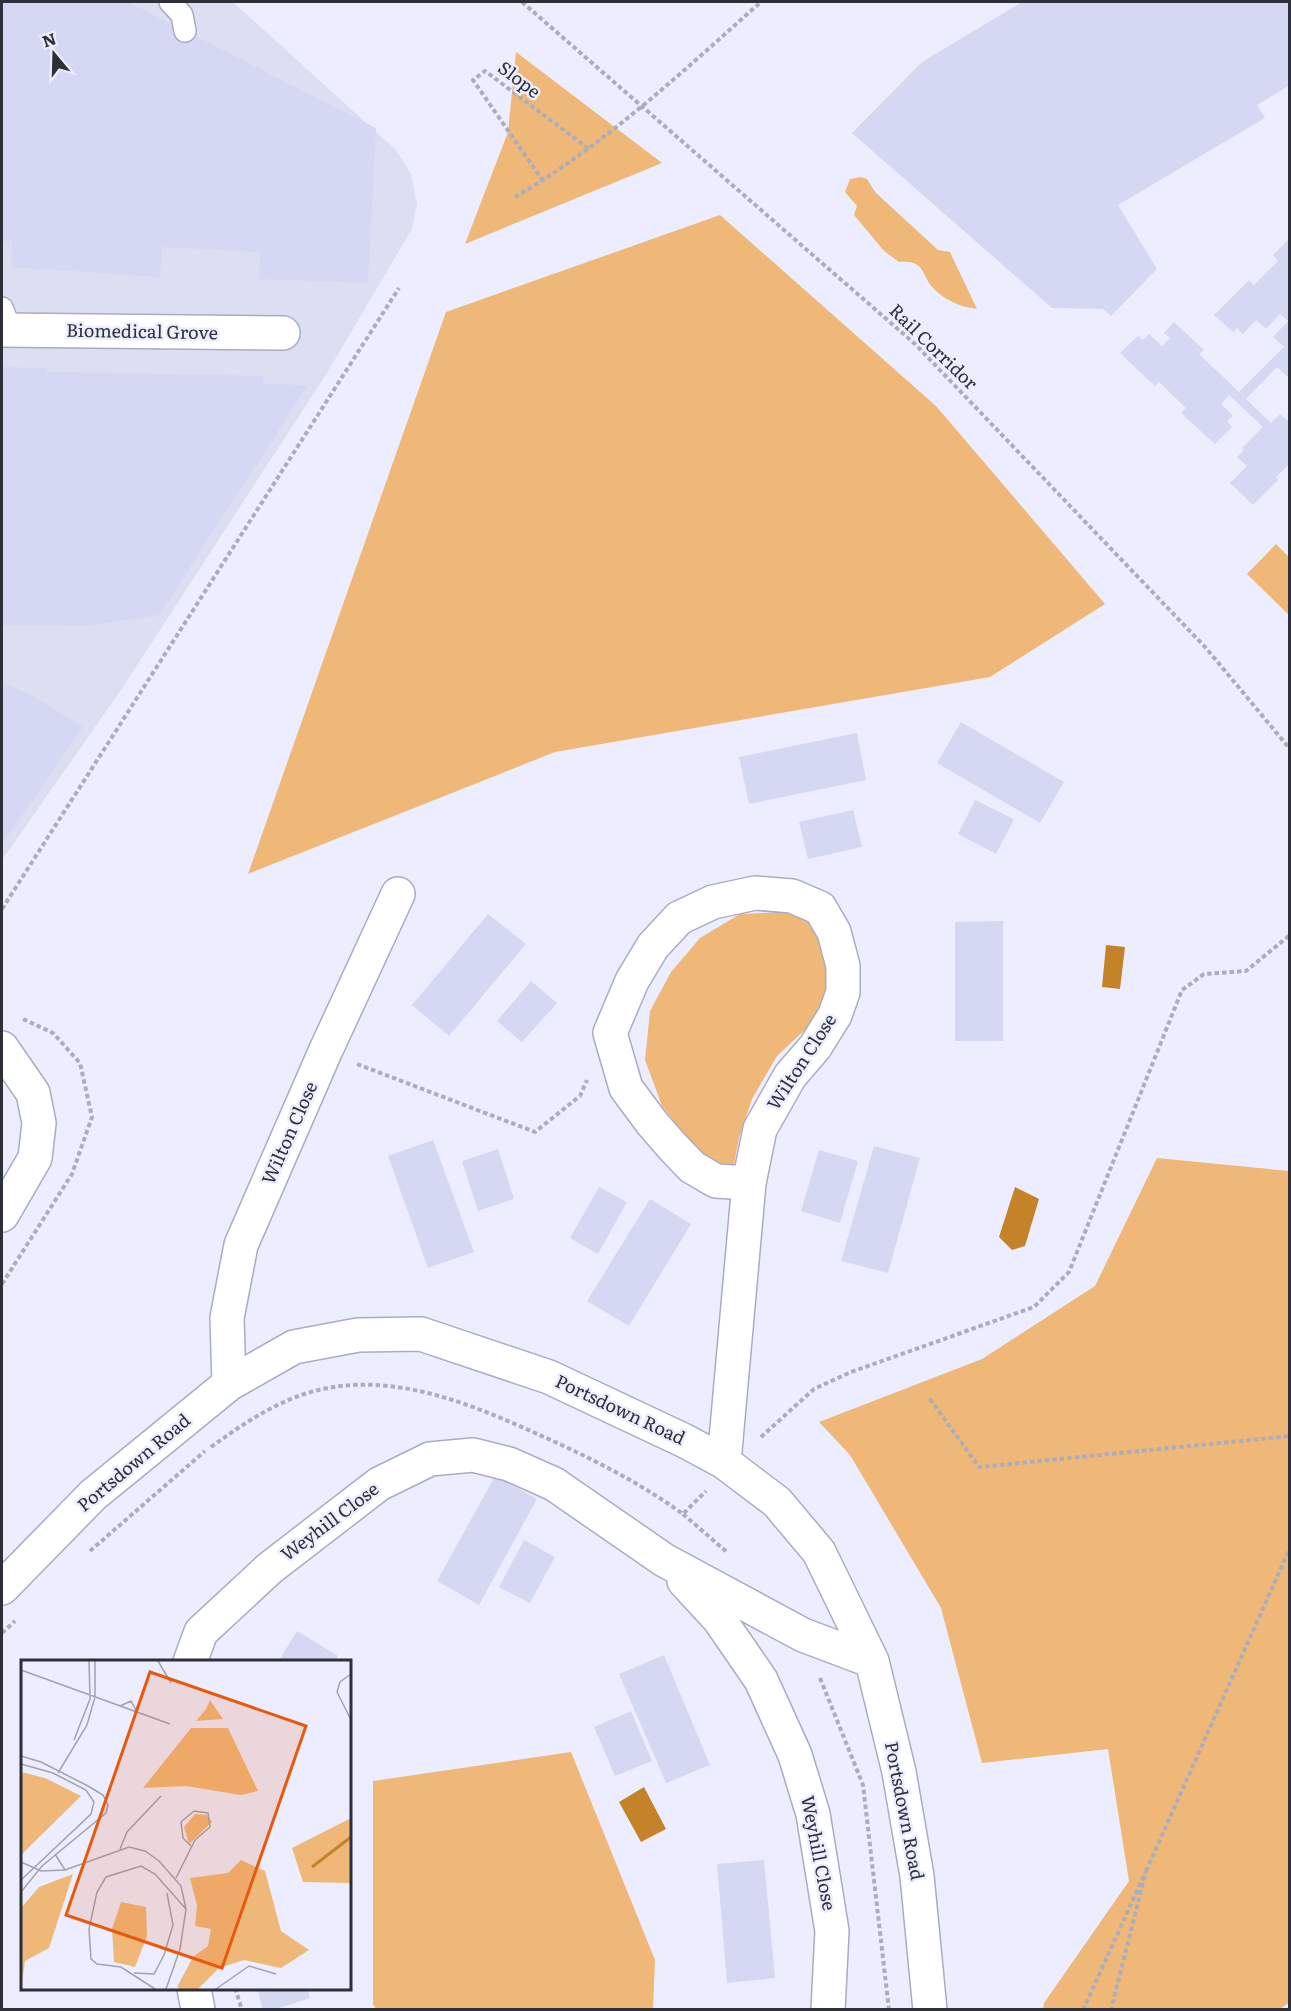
<svg xmlns="http://www.w3.org/2000/svg" width="1291" height="2011" font-family="Literata,serif">
<style>
.built{fill:#dcdff2}
.green{fill:#efb878}
.water{fill:#c58329}
.building{fill:#d4d8f3}
.lines{fill:none;stroke-linecap:round;stroke-linejoin:round}
.lane-casing{stroke:#a8acc5;stroke-width:24}
.street-casing{stroke:#a8acc5;stroke-width:36}
.path{stroke:#abadbc;stroke-width:4;stroke-dasharray:4.5 3;stroke-linecap:butt}
.lane{stroke:#fff;stroke-width:21}
.street{stroke:#fff;stroke-width:33}
.labels{text-anchor:middle;stroke-width:5;stroke-linejoin:round;paint-order:stroke}
.street-label{font-size:18px;fill:#2d2f39;stroke:#eceeff}
.inset-river{fill:none;stroke:#c58329;stroke-width:3}
.inset-road{fill:none;stroke:#a0a2b0;stroke-width:1.5}
.view{fill:#e8590c;fill-opacity:0.15;stroke:#e8590c;stroke-width:3}
.inset-edge{fill:none;stroke:#2d2f39;stroke-width:3}
</style>
<rect width="100%" height="100%" fill="#eceeff"/>
<path class="built" d="M 2,2 L 233,2 L 396,150 L 411,174 L 417,204 L 412,229 L 327,373 L 121,690 L 2,860 Z"/>
<path class="green" d="M 516,52 L 662,163 L 465,244 L 508,132 Z
M 861,177 L 867,179 L 875,192 L 938,250 L 950,252 L 977,309 C 961,307 946,301 934,289 C 921,276 926,259 899,262 L 884,251 L 854,215 L 857,206 L 845,192 L 850,179 Z
M 720,215 L 936,406 L 1105,604 L 990,677 L 555,752 L 248,874 L 446,312 Z
M 1276,544 L 1289,557 L 1289,615 L 1247,574 Z
M 786,912 L 824,924 L 843,949 L 826,1010 L 777,1056 L 752,1099 L 739,1138 L 732,1175 L 696,1149 L 662,1106 L 645,1060 L 650,1011 L 671,972 L 700,938 L 740,914 Z
M 1157,1158 L 1289,1171 L 1290,2002 L 1280,2009 L 1043,2009 L 1044,2003 L 1129,1881 L 1108,1749 L 982,1763 L 941,1608 L 850,1455 L 819,1422 L 982,1359 L 1095,1286 Z
M 571,1752 L 655,1960 L 653,2009 L 376,2009 L 373,2004 L 373,1781 Z"/>
<path class="water" d="M 1106,945 L 1125,947 L 1120,989 L 1102,987 Z
M 1015,1187 L 1039,1199 L 1025,1246 L 1012,1250 L 999,1237 Z
M 644,1787 L 666,1829 L 641,1842 L 619,1802 Z"/>
<path class="building" d="M 2,2 L 128,2 L 376,128 L 368,283 L 259,279 L 260,252 L 162,247 L 160,277 L 11,267 L 12,241 L 2,241 Z
M 1022,2 L 1290,2 L 1290,85 L 1257,105 L 1265,118 L 1118,205 L 1157,269 L 1111,316 L 1103,309 L 1052,308 L 852,133 L 922,62 Z
M 1290,238 L 1290,379 L 1277,367 L 1246,399 L 1271,423 L 1280,414 L 1290,423 L 1290,463 L 1276,477 L 1278,480 L 1253,505 L 1230,483 L 1247,466 L 1237,457 L 1244,450 L 1242,448 L 1263,427 L 1229,395 L 1221,404 L 1233,416 L 1227,421 L 1232,427 L 1215,444 L 1181,413 L 1186,408 L 1159,382 L 1155,386 L 1120,353 L 1138,336 L 1143,340 L 1149,334 L 1162,346 L 1170,338 L 1164,333 L 1174,322 L 1204,350 L 1199,354 L 1239,392 L 1284,347 L 1273,337 L 1288,321 L 1280,314 L 1266,329 L 1256,320 L 1243,334 L 1237,328 L 1233,332 L 1214,315 L 1249,280 L 1254,285 L 1278,261 L 1273,255 Z
M 2,367 L 47,368 L 47,372 L 263,376 L 263,384 L 308,385 L 159,615 L 89,626 L 2,625 Z
M 2,682 L 31,695 L 83,727 L 2,844 Z
M 961,722 L 1064,782 L 1040,823 L 937,763 Z
M 857,733 L 866,780 L 749,804 L 739,757 Z
M 975,800 L 1014,819 L 996,854 L 958,834 Z
M 853,810 L 862,847 L 808,859 L 799,822 Z
M 488,914 L 526,944 L 449,1036 L 412,1005 Z
M 1003,921 L 1003,1041 L 955,1041 L 955,922 Z
M 531,981 L 557,1003 L 522,1042 L 497,1021 Z
M 433,1140 L 474,1252 L 428,1268 L 388,1156 Z
M 874,1146 L 920,1158 L 888,1273 L 841,1261 Z
M 498,1149 L 514,1199 L 478,1211 L 462,1161 Z
M 819,1150 L 858,1161 L 840,1223 L 801,1211 Z
M 599,1187 L 627,1202 L 598,1254 L 570,1238 Z
M 650,1199 L 691,1224 L 629,1326 L 587,1301 Z
M 495,1476 L 537,1499 L 479,1605 L 437,1581 Z
M 524,1540 L 555,1557 L 530,1603 L 499,1587 Z
M 297,1631 L 338,1656 L 334,1662 L 278,1662 Z
M 664,1655 L 710,1765 L 666,1783 L 619,1674 Z
M 631,1711 L 652,1761 L 615,1776 L 594,1727 Z
M 764,1860 L 775,1978 L 727,1983 L 717,1864 Z
M 257,1988 L 307,1988 L 310,1998 L 273,2010 L 263,2010 Z"/>
<g class="lines">
<defs>
<path id="lane" d="M 170,2 L 182,15 L 185,31
M 2,308 L 11,330"/>
<path id="street" d="M 2,330 L 283,333
M 2,1048 L 33,1093 L 39,1123 L 35,1158 L 2,1215
M 229,1384 L 227,1318 L 241,1245 L 325,1052 L 398,894
M 724,1462 L 749,1183 L 760,1129 L 790,1076 L 815,1047 L 835,1015 L 843,992 L 843,966 L 834,932 L 820,908 L 792,896 L 755,893 L 713,902 L 679,918 L 653,946 L 632,981 L 610,1033 L 626,1088 L 652,1123 L 672,1146 L 692,1167 L 716,1181 L 749,1183
M 684,1581 L 719,1619 L 761,1680 L 795,1755 L 813,1814 L 832,1931 L 828,2010
M 2,1588 L 93,1495 L 229,1384 L 294,1347 L 358,1335 L 421,1334 L 549,1377 L 685,1441 L 724,1462 L 777,1502 L 819,1552 L 872,1661 L 899,1772 L 917,1876 L 930,2010
M 190,1662 L 201,1632 L 270,1568 L 379,1484 L 430,1459 L 473,1455 L 509,1464 L 554,1484 L 664,1560 L 803,1635 L 872,1661
M 194,1988 L 198,2010"/>
</defs>
<use href="#lane" class="lane-casing"/>
<use href="#street" class="street-casing"/>
<path class="path" d="M 522,2 L 915,344 L 1206,648 L 1290,749
M 543,181 L 473,80 L 485,71 L 589,149
M 515,197 C 606,144 683,71 761,2
M 2,909 L 399,288
M 357,1064 L 535,1132 L 580,1096 L 587,1080
M 2,1284 L 72,1174 L 92,1117 L 80,1063 L 53,1033 L 23,1019
M 930,1399 L 979,1467 L 1290,1436
M 761,1437 L 814,1389 L 851,1372 L 1034,1307 L 1069,1272 L 1182,990 L 1204,974 L 1246,971 L 1290,935
M 211,1447 C 247,1421 284,1396 328,1388 C 402,1374 478,1407 544,1437 C 593,1459 640,1483 683,1514 L 706,1491
M 683,1514 L 728,1553
M 90,1551 L 205,1451
M 2,1633 L 15,1621
M 820,1678 L 863,1785 L 889,2010
M 1146,1871 L 1290,1548
M 235,1988 L 242,2010
M 1083,2010 L 1146,1871 L 1111,2010"/>
<use href="#lane" class="lane"/>
<use href="#street" class="street"/>
</g>
<g class="labels">
<g class="street-label">
<text transform="translate(519 80) rotate(37)" y="6">Slope</text>
<text transform="translate(142 332) rotate(1)" y="6">Biomedical Grove</text>
<text transform="translate(933 347) rotate(44)" y="6">Rail Corridor</text>
<text transform="translate(802 1062) rotate(-57)" y="6">Wilton Close</text>
<text transform="translate(290 1133) rotate(-66)" y="6">Wilton Close</text>
<text transform="translate(620 1410) rotate(25)" y="6">Portsdown Road</text>
<text transform="translate(134 1463) rotate(-40)" y="6">Portsdown Road</text>
<text transform="translate(330 1522) rotate(-37)" y="6">Weyhill Close</text>
<text transform="translate(904 1811) rotate(79)" y="6">Portsdown Road</text>
<text transform="translate(818 1853) rotate(79)" y="6">Weyhill Close</text>
</g>
</g>
<g transform="translate(21 1660)">
<rect width="330" height="330" fill="#eceeff"/>
<path d="M 189,40 L 202,59 L 175,61 L 185,49 ZM 170,68 L 207,68 L 237,131 L 220,135 L 165,126 L 122,128 ZM 0,112 L 24,118 L 60,136 L 0,195 ZM 174,154 L 186,155 L 191,162 L 168,184 L 163,167 ZM 330,158 L 330,223 L 282,222 L 271,188 ZM 220,200 L 244,211 L 260,271 L 288,290 L 260,308 L 223,300 L 198,308 L 177,329 L 159,329 L 156,327 L 172,297 L 187,286 L 190,269 L 174,266 L 176,245 L 169,218 L 207,213 ZM 52,214 L 28,288 L 4,301 L 0,329 L 0,248 L 18,227 ZM 100,242 L 125,247 L 126,276 L 114,307 L 93,302 L 91,269 Z" fill="#efb878"/>
<path class="inset-river" d="M 291,207 L 330,177"/>
<path class="inset-road" d="M 137,1 L 150,23M 0,10 L 149,64M 330,14 L 319,22 L 316,32 L 330,60M 99,46 L 110,41 L 116,52M 53,80 L 69,39 L 68,1M 0,96 L 20,102 L 67,126 L 82,135 L 87,145 L 85,153 L 21,206 L 0,232M 0,104 L 32,113 L 65,130 L 73,142 L 70,154 L 0,220M 37,113 L 66,65 L 74,37 L 74,1M 99,189 L 106,172 L 140,136M 34,194 L 44,210M 0,202 L 20,211 L 44,210 L 108,187 L 124,191 L 138,201 L 160,226 L 165,249 L 159,289 L 145,329M 155,218 L 174,180 L 189,167 L 187,153 L 173,151 L 160,162 L 162,178 L 170,186M 113,313 L 133,314 L 143,295 L 152,265 L 146,233M 134,329 L 100,307 L 76,304 L 70,299 L 68,269 L 76,232 L 85,217 L 120,206 L 134,214 L 165,249M 195,329 L 228,306 L 255,314"/>
<path class="view" d="M 129,12 L 285,66 L 201,308 L 45,255 Z"/>
<rect width="330" height="330" class="inset-edge"/>
</g>
<rect width="1291" height="2011" fill="none" stroke="#2d2f39" stroke-width="6"/>
<g transform="translate(54 54) rotate(341)" stroke="#eceeff" stroke-width="4.5" paint-order="stroke">
<path d="M0-4.5L10 22L0 15L-10 22Z" fill="#2d2f39"/>
<text y="-9" font-size="16" font-weight="bold" text-anchor="middle" fill="#2d2f39">N</text>
</g>
</svg>
